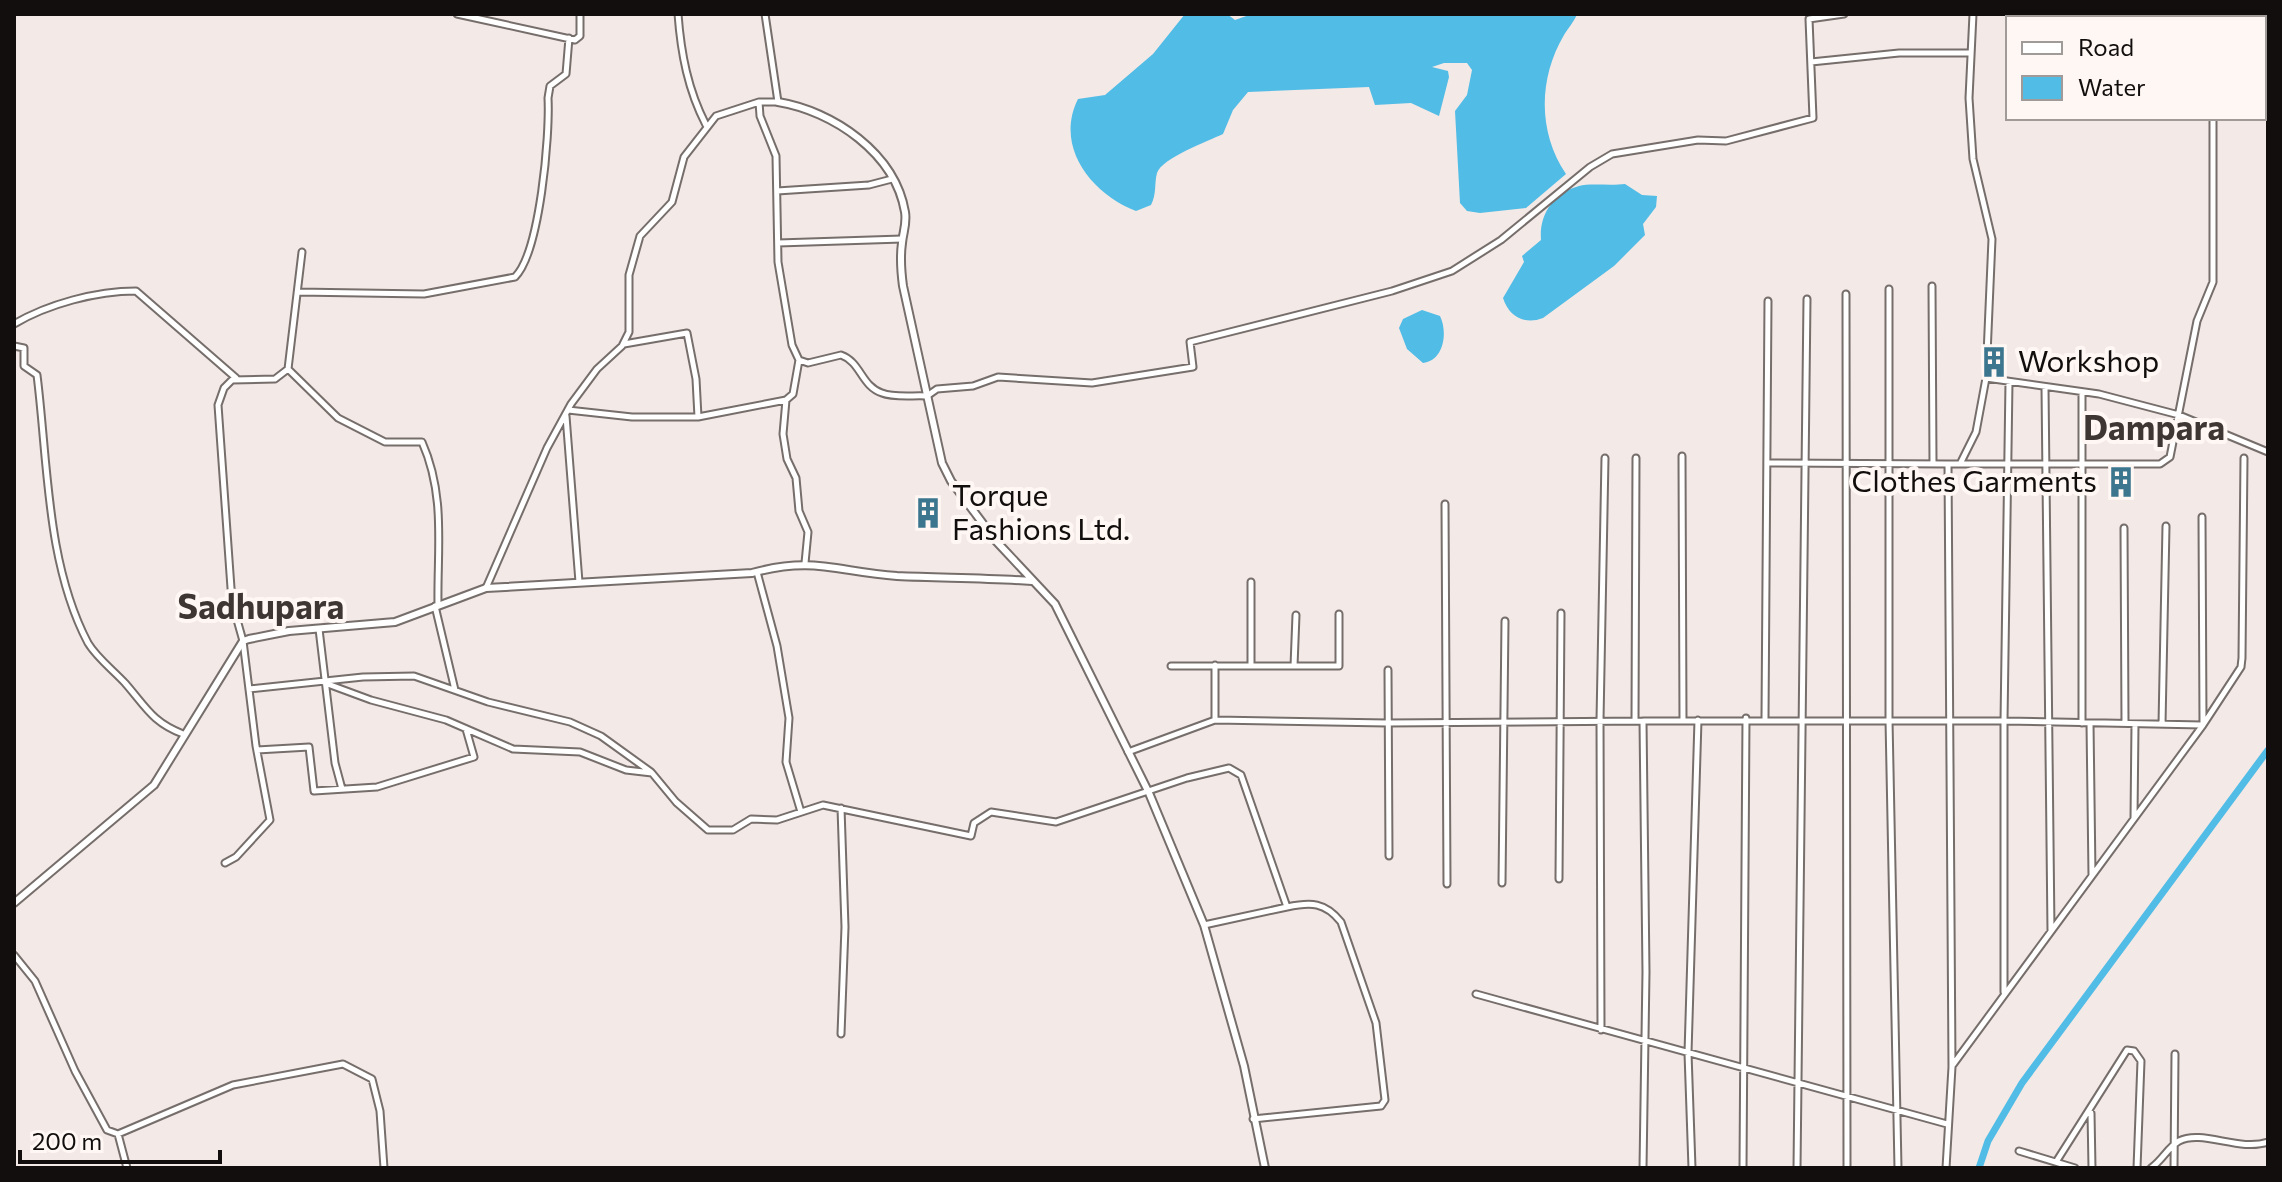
<svg xmlns="http://www.w3.org/2000/svg" width="2282" height="1182" font-family="Commissioner,sans-serif">
<style>
.water{fill:#51bce6}
.lines{fill:none;stroke-linecap:round;stroke-linejoin:round}
.canal{stroke:#51bce6;stroke-width:7}
.minor-casing{stroke:#766e6b;stroke-width:9}
.tertiary-casing{stroke:#766e6b;stroke-width:10}
.minor{stroke:#fff;stroke-width:5}
.tertiary{stroke:#fff;stroke-width:6}
.labels{text-anchor:middle;stroke-width:8;stroke-linejoin:round;paint-order:stroke}
.poi-label{font-size:30px;fill:#110e0d;stroke:#fff7f4;text-anchor:start}
.quarter-label{font-size:34px;font-weight:bold;fill:#3d3633;stroke:#fff7f4}
</style>
<rect width="100%" height="100%" fill="#f3e9e6"/>
<path class="water" d="M 1185,14 L 1227,14 L 1235,20 L 1252,14 L 1577,14 C 1574,22 1568,28 1564,35 C 1538,79 1538,133 1566,174 L 1526,208 L 1480,213 L 1467,211 L 1460,203 L 1455,111 L 1467,95 L 1472,70 L 1467,63 L 1444,63 L 1432,67 L 1448,71 L 1449,77 L 1439,116 L 1411,103 L 1375,105 L 1369,87 L 1248,92 L 1233,110 L 1223,134 C 1208,141 1162,158 1157,173 C 1154,184 1157,193 1151,205 L 1136,211 C 1092,194 1054,147 1078,99 L 1105,95 L 1153,54 Z
M 1625,184 L 1642,195 L 1657,196 L 1656,207 L 1643,224 L 1645,235 L 1614,266 L 1543,318 C 1525,325 1509,317 1503,298 L 1524,262 L 1522,256 L 1541,240 C 1539,215 1553,193 1579,186 C 1589,183 1611,186 1625,184 Z
M 1422,310 L 1440,316 C 1448,332 1444,361 1423,363 L 1407,349 L 1399,328 L 1403,319 Z"/>
<g class="lines">
<path class="canal" d="M 1979,1168 L 1988,1141 L 2022,1083 L 2268,750"/>
<defs>
<path id="minor" d="M 457,14 L 575,40 L 580,36 L 580,14
M 678,14 C 681,54 688,90 706,125
M 1973,14 L 1969,98 L 1973,159 L 1992,239 L 1986,378 L 2099,394 L 2179,415 L 2268,452
M 2213,18 L 2213,14
M 1811,62 L 1899,53 L 1971,53
M 759,102 L 760,116 L 776,156 L 778,262 L 792,345 L 799,360 L 808,363 L 841,355 C 861,362 861,386 882,393 C 894,398 914,395 927,396 L 937,389 L 973,386 L 998,377 L 1092,383 L 1193,367 L 1190,342 L 1392,291 L 1452,271 L 1501,240 L 1590,167 L 1612,154 L 1698,140 L 1726,141 L 1813,118 L 1809,19 L 1844,14
M 777,191 L 869,185 L 892,179
M 778,243 L 902,239
M 1932,286 L 1933,463
M 1889,289 L 1889,720 L 1898,1168
M 298,292 L 424,294 L 515,277 C 540,252 550,135 548,98 L 550,86 L 566,74 L 569,38
M 1846,294 L 1847,1168
M 14,324 C 48,304 96,291 136,291 L 236,378
M 624,344 L 687,333 L 696,379 L 698,417 L 786,400
M 14,346 L 24,348 L 24,366 L 37,375 C 48,462 46,563 88,643 C 97,658 113,670 125,683 C 146,707 152,722 183,734
M 799,360 L 793,394 L 786,400 L 783,434 L 787,459 L 796,478 L 799,511 L 808,532 L 805,563
M 288,369 L 338,418 L 385,442 L 422,442 C 446,496 437,549 438,605
M 2045,387 L 2051,931
M 2082,392 L 2082,723
M 568,410 L 632,417 L 698,417
M 566,416 L 579,582
M 1682,456 L 1683,720
M 1961,462 L 1976,432 L 1986,378
M 1767,463 L 1948,464
M 1445,504 L 1447,884
M 2202,517 L 2203,724
M 2124,528 L 2125,723
M 757,572 L 777,646 L 789,718 L 786,762 L 801,812
M 1251,582 L 1251,665
M 486,588 L 547,448 L 571,404 L 597,369 L 622,346 L 629,332 L 629,275 L 640,236 L 672,202 L 684,157 L 716,116 L 759,102 L 778,102 L 765,14
M 435,606 L 455,690
M 319,629 L 335,763 L 342,789
M 1215,665 L 1215,720
M 1171,666 L 1339,666 L 1339,614
M 1294,666 L 1296,615
M 1388,670 L 1389,856
M 325,683 L 371,700 L 446,720 L 513,749 L 580,752 L 626,770 L 652,773 L 676,802 L 708,830 L 733,830 L 751,819 L 777,820 L 823,805 L 971,836 L 974,823 L 991,812 L 1056,822 L 1187,778 L 1229,768 L 1241,775 L 1287,907 L 1204,925
M 249,689 L 363,677 L 414,676 L 488,702 L 570,722 L 601,736 L 651,772
M 1765,718 L 1768,301
M 1635,721 L 1636,458
M 2090,723 L 2092,875
M 2162,724 L 2166,526
M 257,750 L 309,747 L 314,791 L 377,787 L 474,757 L 466,729
M 1128,752 L 1215,720 L 1387,723 L 1643,721
M 841,808 L 845,927 L 841,1034
M 2134,818 L 2135,724
M 225,863 L 236,857 L 270,820 L 256,746 L 243,641 L 232,602 L 218,405 L 224,388 L 232,380 L 275,379 L 288,369 L 302,252
M 1559,879 L 1561,613
M 1502,883 L 1505,621
M 14,955 L 35,981 L 75,1071 L 107,1130 L 118,1134 L 233,1085 L 343,1064 L 372,1079 L 380,1111 L 384,1168
M 2004,992 L 2004,721 L 2202,725
M 1476,994 L 1947,1124
M 1601,1030 L 1600,720 L 1605,458
M 1952,1066 L 2203,725 L 2241,667 L 2242,658 L 2244,458
M 2091,1113 L 2092,1168
M 1253,1119 L 1381,1106 L 1385,1100 L 1376,1023 L 1341,922 C 1325,902 1311,902 1287,907
M 118,1134 L 127,1168
M 2019,1151 L 2075,1168
M 2056,1162 L 2127,1050 L 2134,1051 L 2141,1061 L 2137,1168
M 1643,1168 L 1646,972 L 1643,721 L 2004,721 L 2009,382
M 1692,1168 L 1688,1053 L 1698,720
M 1743,1168 L 1746,718
M 1797,1168 L 1807,299
M 1946,1168 L 1952,1067 L 1948,464 L 2160,464 L 2170,457 L 2197,321 L 2213,282 L 2213,118
M 2151,1168 C 2162,1161 2168,1147 2179,1141 C 2202,1129 2239,1152 2268,1142
M 2174,1168 L 2175,1054"/>
<path id="tertiary" d="M 778,102 C 833,111 895,153 905,212 C 907,224 903,232 902,243 C 900,257 901,271 903,286 L 942,463 L 951,481 L 996,541 L 1055,604 L 1149,793 L 1204,925 L 1244,1066 L 1265,1168
M 14,903 L 154,785 L 243,641 L 249,639 L 289,631 L 395,622 L 486,588 L 752,573 C 814,556 838,572 897,576 C 942,578 987,578 1032,581"/>
</defs>
<use href="#minor" class="minor-casing"/>
<use href="#tertiary" class="tertiary-casing"/>
<use href="#minor" class="minor"/>
<use href="#tertiary" class="tertiary"/>
</g>
<defs>
<symbol id="building-bare" viewBox="-9 -9 18 18"><path d="M-4-6H4V6H1V3H-1V6H-4ZM-2.5-4.3h1.7v1.8h-1.7ZM.8-4.3h1.7v1.8H.8ZM-2.5-1h1.7V.8h-1.7ZM.8-1h1.7V.8H.8Z" fill="#3b768e" stroke="#fff7f4" stroke-width="2.5" paint-order="stroke"/></symbol>
</defs>
<g fill-rule="evenodd">
<use href="#building-bare" x="1972" y="340" width="44" height="44"/>
<use href="#building-bare" x="2099" y="460" width="44" height="44"/>
<use href="#building-bare" x="906" y="491" width="44" height="44"/>
</g>
<g class="labels">
<g class="poi-label">
<text x="2018" y="372">Workshop</text>
<text x="2097" y="492" text-anchor="end">Clothes Garments</text>
<text x="952" y="506">Torque<tspan x="952" dy="34">Fashions Ltd.</tspan></text>
</g>
<g class="quarter-label">
<text x="2154" y="440">Dampara</text>
<text x="261" y="619">Sadhupara</text>
</g>
</g>
<rect width="2282" height="1182" fill="none" stroke="#110e0d" stroke-width="32"/>
<rect x="2006" y="16" width="260" height="104" fill="#fff7f4" stroke="#a09a98" stroke-width="2"/>
<rect x="2022" y="42" width="40" height="12" fill="#ffffff" stroke="#a09a98" stroke-width="2"/>
<text x="2078" y="56" font-size="24" fill="#110e0d">Road</text>
<rect x="2022" y="76" width="40" height="24" fill="#51bce6" stroke="#a09a98" stroke-width="2"/>
<text x="2078" y="96" font-size="24" fill="#110e0d">Water</text>
<path d="M20 1150v12h200v-12" fill="none" stroke="#110e0d" stroke-width="4"/>
<text x="32" y="1150" font-size="24" fill="#110e0d" stroke="#fff7f4" stroke-width="6" paint-order="stroke">200 m</text>
</svg>
